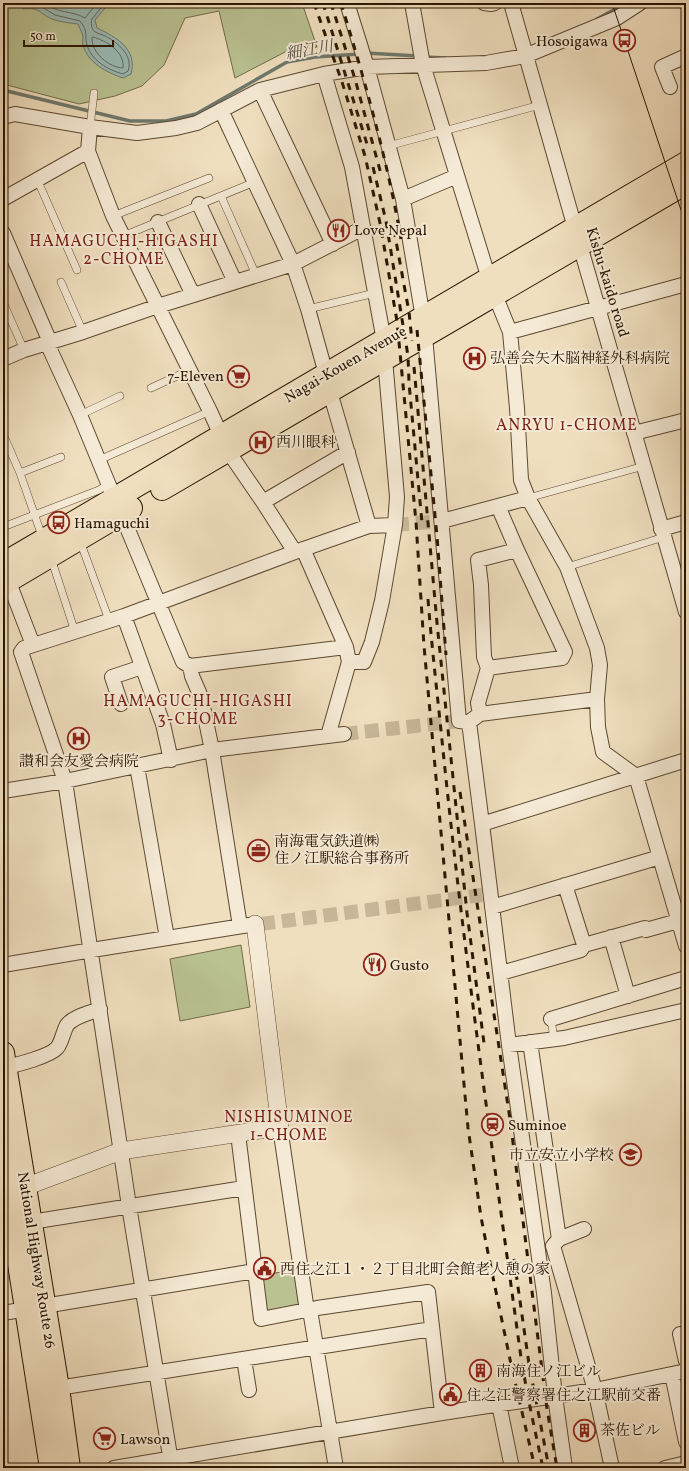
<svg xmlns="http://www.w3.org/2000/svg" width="689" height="1471" font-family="Vollkorn,'Noto Serif JP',serif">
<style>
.green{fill:#bac292;stroke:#726c49}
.water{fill:#9bbcb8;stroke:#6e796e}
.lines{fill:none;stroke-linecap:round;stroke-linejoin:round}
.shore{stroke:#62685c;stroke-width:1}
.stream{stroke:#6e796e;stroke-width:3.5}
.minor-tunnel{stroke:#c8b799;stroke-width:14;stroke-dasharray:14 7;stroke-linecap:butt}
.service-casing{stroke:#5c4830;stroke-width:8}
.minor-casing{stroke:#5c4830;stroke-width:16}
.tertiary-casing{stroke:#5c4830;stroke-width:18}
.trunk-casing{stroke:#2a1500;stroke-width:24}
.service{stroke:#f5ead5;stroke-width:7}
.minor{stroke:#f5ead5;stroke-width:14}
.tertiary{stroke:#f5ead5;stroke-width:17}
.trunk{stroke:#f0dfbf;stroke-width:22}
.tram{stroke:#2a1500;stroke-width:1}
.rail{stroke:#2a1500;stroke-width:3;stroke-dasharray:7 7;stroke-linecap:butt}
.labels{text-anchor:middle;stroke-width:4;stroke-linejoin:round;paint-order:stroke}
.poi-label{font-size:15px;fill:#2a1500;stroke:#f5ead5;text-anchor:start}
.street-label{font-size:15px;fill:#2a1500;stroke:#f5ead5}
.water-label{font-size:16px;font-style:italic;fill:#524f40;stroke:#f5ead5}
.neighbourhood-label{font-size:16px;letter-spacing:1px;fill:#7a1f14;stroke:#f5ead5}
</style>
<rect width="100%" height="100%" fill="#f0dfbf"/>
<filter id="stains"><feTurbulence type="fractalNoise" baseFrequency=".005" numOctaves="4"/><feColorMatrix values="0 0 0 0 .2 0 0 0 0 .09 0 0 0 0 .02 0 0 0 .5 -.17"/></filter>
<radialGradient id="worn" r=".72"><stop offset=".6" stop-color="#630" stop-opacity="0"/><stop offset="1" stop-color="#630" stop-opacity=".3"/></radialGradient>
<path class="green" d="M 3,3 L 302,3 L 317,47 L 287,51 L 235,78 L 219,11 L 185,18 L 164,65 L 142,86 L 115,96 L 79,104 L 3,84 Z
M 241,945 L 250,1007 L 180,1021 L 170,959 Z
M 298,1270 L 303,1310 L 264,1316 L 259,1275 Z"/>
<path class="water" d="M 16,3 L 112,3 L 105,8 L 95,20 L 97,28 C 116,37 138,49 131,74 L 123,78 C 106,72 88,63 83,45 C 82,41 84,37 82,33 C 81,30 79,27 78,24 C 69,23 60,22 52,19 C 38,13 41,7 23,9 Z"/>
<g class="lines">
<path class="shore" d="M 21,3 L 25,5 L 37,4 L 55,15 L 80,21 C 89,33 84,34 87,45 C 91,60 108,70 123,74 L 128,71 C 134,55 116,41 103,35 C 100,34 96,33 94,31 C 91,28 91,22 92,19 L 105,3
M 44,3 C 58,14 71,10 85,18 L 97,3
M 93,37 C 107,41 125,52 123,68 C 110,68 91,53 92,38 Z"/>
<path class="stream" d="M 597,19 L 626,3
M 366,53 L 418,56
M 424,57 L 446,58
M 3,90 L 130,121 L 166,121 L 196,114 L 287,62 L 315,57 L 360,54"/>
<path class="minor-tunnel" d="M 395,525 L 442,521
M 344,734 L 459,721
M 261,924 L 482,895"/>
<defs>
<path id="service" d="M 90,127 L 94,93
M 388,146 L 540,105
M 37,179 L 77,270
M 221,196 L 256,275
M 113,216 L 209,178
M 123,236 L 255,182
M 61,282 L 83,332
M 3,302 L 24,350
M 308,309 L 375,293
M 151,388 L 190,370
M 80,415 L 120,396
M 3,434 L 20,473 L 43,539
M 99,460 L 210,411
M 20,473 L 61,457
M 528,498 L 644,466
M 3,527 L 99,490 L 109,484
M 80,541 L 109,620
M 51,558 L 75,632
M 567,567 L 664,537
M 551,1019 L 554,1039"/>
<path id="minor" d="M 347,3 L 367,67 L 403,199 L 423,318
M 412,3 L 423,65 L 489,279
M 484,3 L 491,4 L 495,3
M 511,3 C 569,206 626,410 686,612
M 324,74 L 352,167 L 384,341
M 670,87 L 662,67 L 686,56
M 260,90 L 333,244
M 221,110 L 293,264 L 308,309 L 326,374
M 3,117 L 15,114 L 90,127 L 137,133 L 176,128 L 197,123 L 260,90 L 324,74 L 367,67 L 486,63 L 525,56 L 617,18 L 640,3
M 90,127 L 88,151 L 113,216 L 210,411 L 228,451 L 263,502 L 295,552
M 3,199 L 88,151
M 403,199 L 457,176
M 199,204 L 235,282
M 158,222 L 193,295
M 3,233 L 50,342
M 495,295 L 510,332 L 517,408 L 521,480 L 528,498 L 567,567 L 597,648 L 600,665 L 597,699 L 598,727 L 603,752 L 636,776 L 686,946
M 510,332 L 686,284
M 425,336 L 459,721 L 469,722 L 480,714 L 597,699
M 47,343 L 80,415 L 115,500
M 3,359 L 24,350 L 83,332 L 158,306 L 293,264 L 363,228
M 330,392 L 369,526
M 634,433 L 686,420
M 263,502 L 348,452
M 498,506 L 517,550
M 121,513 L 183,662 L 190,666 L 346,647
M 442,521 L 528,498
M 661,529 L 686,522
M 303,549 L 346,647 L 349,662 L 328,736
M 8,580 L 33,645
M 124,616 L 163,724 L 171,760
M 349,662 L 364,662 L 372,642 L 382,601 L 395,525 L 397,497 L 385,359
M 190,666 L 192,676 L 201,697 L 212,750 L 240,926
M 121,704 L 112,677 L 142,667
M 480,714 L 478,703 L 488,668 L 484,657 L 481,585 L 478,560 L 517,550 L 565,652 L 562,658 L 488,668
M 469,722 L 482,824
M 137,766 L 167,938
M 3,791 L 65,781 L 212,750 L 344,734
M 565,885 L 584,945
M 492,907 L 660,857
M 611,937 L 628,996
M 3,965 L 92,950 L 249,925
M 501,973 L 581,950 L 584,945 L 645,928 L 646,930 L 678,921
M 551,1019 L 686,978
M 530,1042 L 559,1239
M 509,1045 L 564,1038 L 686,1010
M 5,1067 C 17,1065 50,1056 57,1048 C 62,1042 63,1032 67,1025 C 74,1016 90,1013 100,1009
M 280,1127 L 307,1311
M 238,1134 L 255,1271
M 31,1222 L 244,1188
M 584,1229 L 559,1239 L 553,1246 L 595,1390 L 612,1468
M 44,1306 L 255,1271 L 261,1319 L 317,1308 L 428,1292 L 442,1413
M 310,1310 L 336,1468
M 3,1313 L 27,1309
M 680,1334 L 686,1361
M 244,1359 L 249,1390
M 672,1374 L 686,1442
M 58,1388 L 432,1329
M 499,1404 L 512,1468
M 114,1468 L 442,1413 L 595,1390 L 686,1371
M 172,1468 L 129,1206 L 65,781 L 21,652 L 24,648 L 124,616 L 295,552 L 369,526 L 395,525
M 565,1468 L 555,1396 L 544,1293 L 509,1045 L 482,824 L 686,760
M 665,1468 L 686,1463"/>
<path id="tertiary" d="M 25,1187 L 121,1151 L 280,1127 L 255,924"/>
<path id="trunk" d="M 162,489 L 686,183
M 3,564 L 686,163
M 3,584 L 131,508
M 3,1053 L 58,1388 L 69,1468
M 3,1162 L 51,1468"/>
</defs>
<use href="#service" class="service-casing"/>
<use href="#minor" class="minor-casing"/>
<use href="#tertiary" class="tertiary-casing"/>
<use href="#trunk" class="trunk-casing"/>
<use href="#service" class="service"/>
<use href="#minor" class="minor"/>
<use href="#tertiary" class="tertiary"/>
<use href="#trunk" class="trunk"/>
<path class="tram" d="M 612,3 L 686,225"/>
<path class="rail" d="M 314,3 L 342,82 L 365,156 L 380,223 L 397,321 L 416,522 L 424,646 L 468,1128 L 481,1217 L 489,1258 L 512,1369 L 535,1468
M 323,3 L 367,144
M 331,3 L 355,79 L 381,174
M 341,3 C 365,81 387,159 401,239
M 373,167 L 386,221 L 408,356 L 409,383 L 422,523
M 394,230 L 409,312 L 412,341
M 417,330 L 437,536 L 446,655
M 414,367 L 437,623 L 467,913 L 484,1043
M 428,599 C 432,650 438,700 443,750 C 464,956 494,1160 522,1365 L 531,1412 L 543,1468
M 460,792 L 510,1119 L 547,1409 L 557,1468
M 514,1259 L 529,1364 L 549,1468"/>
</g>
<defs>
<symbol id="bus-ring" viewBox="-11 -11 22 22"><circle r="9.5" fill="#f5ead5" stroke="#8f2418" stroke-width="1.5"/><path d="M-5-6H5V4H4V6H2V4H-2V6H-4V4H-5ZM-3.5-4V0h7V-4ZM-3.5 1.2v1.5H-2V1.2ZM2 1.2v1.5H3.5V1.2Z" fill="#8f2418"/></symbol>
<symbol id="restaurant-ring" viewBox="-11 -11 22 22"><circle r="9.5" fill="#f5ead5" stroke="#8f2418" stroke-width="1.5"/><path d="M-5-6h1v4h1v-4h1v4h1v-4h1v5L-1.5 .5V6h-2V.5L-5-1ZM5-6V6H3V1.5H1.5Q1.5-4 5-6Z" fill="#8f2418"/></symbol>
<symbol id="hospital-ring" viewBox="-11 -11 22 22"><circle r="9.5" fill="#f5ead5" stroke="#8f2418" stroke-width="1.5"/><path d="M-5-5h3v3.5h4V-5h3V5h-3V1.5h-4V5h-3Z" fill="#8f2418"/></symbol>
<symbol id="supermarket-ring" viewBox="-11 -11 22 22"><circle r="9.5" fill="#f5ead5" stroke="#8f2418" stroke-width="1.5"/><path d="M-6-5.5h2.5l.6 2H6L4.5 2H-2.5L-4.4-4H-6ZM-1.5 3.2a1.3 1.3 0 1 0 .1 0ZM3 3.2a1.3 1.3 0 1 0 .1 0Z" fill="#8f2418"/></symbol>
<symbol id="office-ring" viewBox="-11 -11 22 22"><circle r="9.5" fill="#f5ead5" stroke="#8f2418" stroke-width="1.5"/><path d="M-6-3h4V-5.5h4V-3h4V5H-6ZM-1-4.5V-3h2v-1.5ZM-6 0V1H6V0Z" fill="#8f2418"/></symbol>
<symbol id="station-ring" viewBox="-11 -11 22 22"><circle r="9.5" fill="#f5ead5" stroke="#8f2418" stroke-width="1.5"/><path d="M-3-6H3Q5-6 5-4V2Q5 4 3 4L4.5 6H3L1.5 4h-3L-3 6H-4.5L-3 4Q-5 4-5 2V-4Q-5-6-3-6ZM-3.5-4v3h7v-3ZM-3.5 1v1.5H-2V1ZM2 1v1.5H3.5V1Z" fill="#8f2418"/></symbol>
<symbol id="school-ring" viewBox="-11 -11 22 22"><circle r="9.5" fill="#f5ead5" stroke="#8f2418" stroke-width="1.5"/><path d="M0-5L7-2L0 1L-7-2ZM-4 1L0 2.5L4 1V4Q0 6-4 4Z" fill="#8f2418"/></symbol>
<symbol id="civic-ring" viewBox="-11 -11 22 22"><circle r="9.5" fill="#f5ead5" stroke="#8f2418" stroke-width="1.5"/><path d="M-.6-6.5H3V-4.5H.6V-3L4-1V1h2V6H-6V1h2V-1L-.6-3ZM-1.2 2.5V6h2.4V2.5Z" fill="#8f2418"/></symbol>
<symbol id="building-ring" viewBox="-11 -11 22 22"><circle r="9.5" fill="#f5ead5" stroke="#8f2418" stroke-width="1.5"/><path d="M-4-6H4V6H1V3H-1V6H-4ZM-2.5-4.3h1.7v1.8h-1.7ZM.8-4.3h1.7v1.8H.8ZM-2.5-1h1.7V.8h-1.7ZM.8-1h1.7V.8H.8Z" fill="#8f2418"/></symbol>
</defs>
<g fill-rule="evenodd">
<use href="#bus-ring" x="612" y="28" width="25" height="25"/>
<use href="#restaurant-ring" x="326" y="218" width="25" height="25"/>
<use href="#hospital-ring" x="462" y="346" width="25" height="25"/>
<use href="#supermarket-ring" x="226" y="364" width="25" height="25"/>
<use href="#hospital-ring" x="248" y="430" width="25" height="25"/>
<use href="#bus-ring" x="46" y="510" width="25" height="25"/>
<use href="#hospital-ring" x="66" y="726" width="25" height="25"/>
<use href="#office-ring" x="246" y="838" width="25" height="25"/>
<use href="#restaurant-ring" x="362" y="952" width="25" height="25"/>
<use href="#station-ring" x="480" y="1112" width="25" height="25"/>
<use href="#school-ring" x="618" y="1142" width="25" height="25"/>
<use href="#civic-ring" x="252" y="1256" width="25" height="25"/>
<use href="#building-ring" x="468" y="1358" width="25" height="25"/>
<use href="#civic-ring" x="438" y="1382" width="25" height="25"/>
<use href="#building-ring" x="572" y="1418" width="25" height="25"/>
<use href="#supermarket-ring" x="92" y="1426" width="25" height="25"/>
</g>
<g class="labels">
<g class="poi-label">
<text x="608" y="46" text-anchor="end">Hosoigawa</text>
<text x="354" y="235">Love Nepal</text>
<text x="490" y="363">弘善会矢木脳神経外科病院</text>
<text x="224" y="381" text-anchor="end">7-Eleven</text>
<text x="276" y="447">西川眼科</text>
<text x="74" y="528">Hamaguchi</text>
<text x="79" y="766" text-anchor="middle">讃和会友愛会病院</text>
<text x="274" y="846">南海電気鉄道㈱<tspan x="274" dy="17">住ノ江駅総合事務所</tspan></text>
<text x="390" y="970">Gusto</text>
<text x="508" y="1130">Suminoe</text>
<text x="614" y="1160" text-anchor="end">市立安立小学校</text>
<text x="280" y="1274">西住之江１・２丁目北町会館老人憩の家</text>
<text x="496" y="1376">南海住ノ江ビル</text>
<text x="466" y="1400">住之江警察署住之江駅前交番</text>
<text x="600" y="1435">茶佐ビル</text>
<text x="120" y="1444">Lawson</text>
</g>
<g class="street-label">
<text transform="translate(608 282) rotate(73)" y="5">Kishu-kaido road</text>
<text transform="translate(345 364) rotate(-30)" y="5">Nagai-Kouen Avenue</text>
<text transform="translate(37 1260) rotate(81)" y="5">National Highway Route 26</text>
</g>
<g class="water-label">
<text transform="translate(309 49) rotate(-10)" y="6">細江川</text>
</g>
<g class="neighbourhood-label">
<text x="124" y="246">HAMAGUCHI-HIGASHI<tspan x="124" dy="18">2-CHOME</tspan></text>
<text x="567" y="430">ANRYU 1-CHOME</text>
<text x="198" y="706">HAMAGUCHI-HIGASHI<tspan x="198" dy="18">3-CHOME</tspan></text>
<text x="289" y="1122">NISHISUMINOE<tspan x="289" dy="18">1-CHOME</tspan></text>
</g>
</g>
<rect width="689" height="1471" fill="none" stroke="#f0dfbf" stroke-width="16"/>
<rect x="4" y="4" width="681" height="1463" fill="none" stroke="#2a1500" stroke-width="2"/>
<rect x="8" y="8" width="673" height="1455" fill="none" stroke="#2a1500"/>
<path d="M24 40v6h89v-6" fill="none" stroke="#2a1500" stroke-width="2"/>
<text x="30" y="40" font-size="12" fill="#2a1500" stroke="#f5ead5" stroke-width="3" paint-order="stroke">50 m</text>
<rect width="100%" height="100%" filter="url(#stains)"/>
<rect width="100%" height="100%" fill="url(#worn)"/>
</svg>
